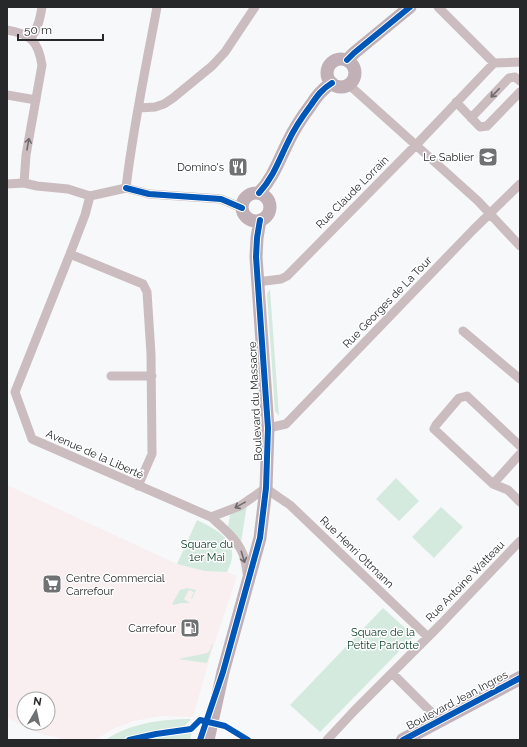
<svg xmlns="http://www.w3.org/2000/svg" width="527" height="747" font-family="Raleway,sans-serif">
<style>
.commercial{fill:#faeff0;fill-rule:evenodd}
.green{fill:#d5eadf}
.lines{fill:none;stroke-linecap:round;stroke-linejoin:round}
.street{stroke:#cbbcc0;stroke-width:9}
.secondary{stroke:#c1b0b5;stroke-width:13}
.primary{stroke:#c3b2b9;stroke-width:14}
.cycleway-casing{stroke:#fff;stroke-width:8}
.cycleway{stroke:#0057b8;stroke-width:6}
.oneway{stroke:#706b6d}
.labels{text-anchor:middle;stroke-width:3;stroke-linejoin:round;paint-order:stroke}
.poi-label{font-size:11px;fill:#262829;stroke:#fff;text-anchor:end}
.street-label{font-size:11px;fill:#262829;stroke:#fff}
.park-label{font-size:11px;fill:#093c26;stroke:#fff}
</style>
<rect width="100%" height="100%" fill="#f6f8fa"/>
<path class="commercial" d="M 7,485 L 177,564 L 204,571 L 227,572 L 237,576 L 211,654 L 193,717 L 161,716 L 134,721 L 113,729 L 95,740 L 63,740 L 56,737 L 40,734 L 7,718 ZM 24,699 L 48,699 L 48,723 L 24,723 Z"/>
<path class="green" d="M 270,289 L 279,416 L 275,411 L 267,294 Z
M 396,478 L 419,501 L 399,521 L 376,499 Z
M 247,505 L 241,542 L 228,527 L 230,515 Z
M 441,507 L 463,527 L 434,558 L 412,537 Z
M 197,520 C 210,526 235,538 232,557 C 232,562 229,567 227,572 L 204,571 L 177,564 Z
M 187,588 L 196,590 L 192,599 L 191,598 L 194,592 L 189,590 L 184,599 L 190,603 L 181,603 L 174,605 L 172,604 L 180,590 Z
M 383,608 L 414,636 L 320,732 L 290,705 Z
M 212,644 L 213,644 L 207,663 L 178,659 L 207,653 L 210,650 Z
M 191,719 L 181,730 L 156,732 L 123,740 L 105,740 C 131,723 161,719 191,719 Z
M 192,731 L 190,740 L 135,740 L 156,735 Z"/>
<g class="lines">
<path class="street" d="M 438,7 L 494,63
M 7,30 C 31,34 38,41 42,65 L 26,155 L 24,183
M 31,38 C 38,28 40,19 42,7
M 348,84 L 478,201 L 520,246
M 7,95 L 36,100
M 456,102 L 480,127 L 487,126 L 520,92
M 139,108 L 155,107 L 164,104 L 173,98 L 212,66 L 225,52 L 255,7
M 471,118 L 509,78 L 515,77 L 520,81
M 7,184 L 24,183 L 37,186 L 68,189 L 90,196 L 126,188 L 149,194 L 221,199 L 242,208
M 126,188 C 133,127 146,67 157,7
M 90,196 L 85,215 L 70,254 L 15,392 L 32,439 L 211,517 C 222,527 236,538 242,552 C 246,560 246,569 248,577
M 70,254 L 143,284 L 147,292 L 151,354 L 152,454 L 138,486
M 257,282 L 281,279 L 287,276 L 416,145 L 494,63 L 520,62
M 463,331 L 520,379
M 111,376 L 152,376
M 268,428 L 286,424 L 473,230 L 520,184
M 520,446 L 467,396 L 459,398 L 436,425 L 434,429 L 493,484 L 508,490 L 520,502
M 493,484 L 520,454
M 211,517 L 240,506 L 266,488 C 274,495 282,499 290,505 L 428,637
M 393,674 L 430,711 L 439,721
M 327,740 L 354,711 L 440,625 L 520,541"/>
<path class="secondary" d="M327 73a14 14 0 1 1 28 0a14 14 0 1 1-28 0Z
M 347,60 L 354,53 L 410,7
M 259,193 C 273,178 279,160 288,142 C 294,129 302,117 311,105 C 317,96 322,89 332,83
M242 207a14 14 0 1 1 28 0a14 14 0 1 1-28 0Z
M 208,740 L 223,672 L 260,538 L 266,488 L 268,428 L 256,257 L 257,238 L 260,220"/>
<path class="primary" d="M 403,740 L 520,678"/>
<defs>
<path id="cycleway" d="M 347,60 L 354,53 L 410,7
M 126,188 L 149,194 L 221,199 L 242,208
M 259,193 C 273,178 279,160 288,142 C 294,129 302,117 311,105 C 317,96 322,89 332,83
M 129,740 L 156,734 L 191,729 L 200,720 L 225,726 L 248,740
M 200,740 L 223,672 L 260,538 L 266,488 L 268,428 L 256,257 L 257,238 L 260,220
M 403,740 L 520,678"/>
</defs>
<use href="#cycleway" class="cycleway-casing"/>
<use href="#cycleway" class="cycleway"/>
</g>
<defs><path id="oneway-shaft" d="M-6 0H5M1.5-3L5.5 0L1.5 3" fill="none" stroke-width="1.6" stroke-linecap="round" stroke-linejoin="round"/></defs>
<g class="oneway">
<use href="#oneway-shaft" transform="translate(495 93) rotate(134)"/>
<use href="#oneway-shaft" transform="translate(28 144) rotate(-80)"/>
<use href="#oneway-shaft" transform="translate(240 505) rotate(151)"/>
<use href="#oneway-shaft" transform="translate(243 557) rotate(73)"/>
</g>
<defs>
<symbol id="school-square" viewBox="-11 -11 22 22"><rect x="-9" y="-9" width="18" height="18" rx="4" fill="#6f7172" stroke="#fff"/><path d="M0-5L7-2L0 1L-7-2ZM-4 1L0 2.5L4 1V4Q0 6-4 4Z" fill="#fff"/></symbol>
<symbol id="restaurant-square" viewBox="-11 -11 22 22"><rect x="-9" y="-9" width="18" height="18" rx="4" fill="#6f7172" stroke="#fff"/><path d="M-5-6h1v4h1v-4h1v4h1v-4h1v5L-1.5 .5V6h-2V.5L-5-1ZM5-6V6H3V1.5H1.5Q1.5-4 5-6Z" fill="#fff"/></symbol>
<symbol id="supermarket-square" viewBox="-11 -11 22 22"><rect x="-9" y="-9" width="18" height="18" rx="4" fill="#6f7172" stroke="#fff"/><path d="M-6-5.5h2.5l.6 2H6L4.5 2H-2.5L-4.4-4H-6ZM-1.5 3.2a1.3 1.3 0 1 0 .1 0ZM3 3.2a1.3 1.3 0 1 0 .1 0Z" fill="#fff"/></symbol>
<symbol id="fuel-square" viewBox="-11 -11 22 22"><rect x="-9" y="-9" width="18" height="18" rx="4" fill="#6f7172" stroke="#fff"/><path d="M-5.5-6h7V0h2V4h1.3V-2.5L3-4.5l.8-.8L6-3V5H2.5V1h-1V6h-7ZM-4.2-4.7v3.2H.2V-4.7Z" fill="#fff"/></symbol>
</defs>
<g fill-rule="evenodd">
<use href="#school-square" x="477" y="146" width="22" height="22"/>
<use href="#restaurant-square" x="227" y="156" width="22" height="22"/>
<use href="#supermarket-square" x="41" y="573" width="22" height="22"/>
<use href="#fuel-square" x="179" y="617" width="22" height="22"/>
</g>
<g class="labels">
<g class="poi-label">
<text x="474" y="161">Le Sablier</text>
<text x="224" y="171">Domino's</text>
<text x="66" y="582" text-anchor="start">Centre Commercial<tspan x="66" dy="13">Carrefour</tspan></text>
<text x="176" y="632">Carrefour</text>
</g>
<g class="street-label">
<text transform="translate(352 192) rotate(-45)" y="4">Rue Claude Lorrain</text>
<text transform="translate(387 302) rotate(-46)" y="4">Rue Georges de La Tour</text>
<text transform="translate(255 401) rotate(-93)" y="4">Boulevard du Massacre</text>
<text transform="translate(95 454) rotate(24)" y="4">Avenue de la Liberté</text>
<text transform="translate(357 552) rotate(44)" y="4">Rue Henri Ottmann</text>
<text transform="translate(465 581) rotate(-46)" y="4">Rue Antoine Watteau</text>
<text transform="translate(457 700) rotate(-28)" y="4">Boulevard Jean Ingres</text>
</g>
<g class="park-label">
<text x="207" y="548">Square du<tspan x="207" dy="13">1er Mai</tspan></text>
<text x="383" y="636">Square de la<tspan x="383" dy="13">Petite Parlotte</tspan></text>
</g>
</g>
<rect width="527" height="747" fill="none" stroke="#262829" stroke-width="16"/>
<g transform="translate(36 711) rotate(9)"><circle r="19" fill="#ffffff" stroke="#a8a9a9"/>
<path d="M0-3L7 15L0 10L-7 15Z" fill="#6f7172"/>
<text y="-6" font-size="11" font-weight="bold" text-anchor="middle" fill="#262829">N</text>
</g>
<path d="M18 34v6h85v-6" fill="none" stroke="#262829" stroke-width="2"/>
<text x="24" y="34" font-size="12" fill="#262829" stroke="#ffffff" stroke-width="3" paint-order="stroke">50 m</text>
</svg>
